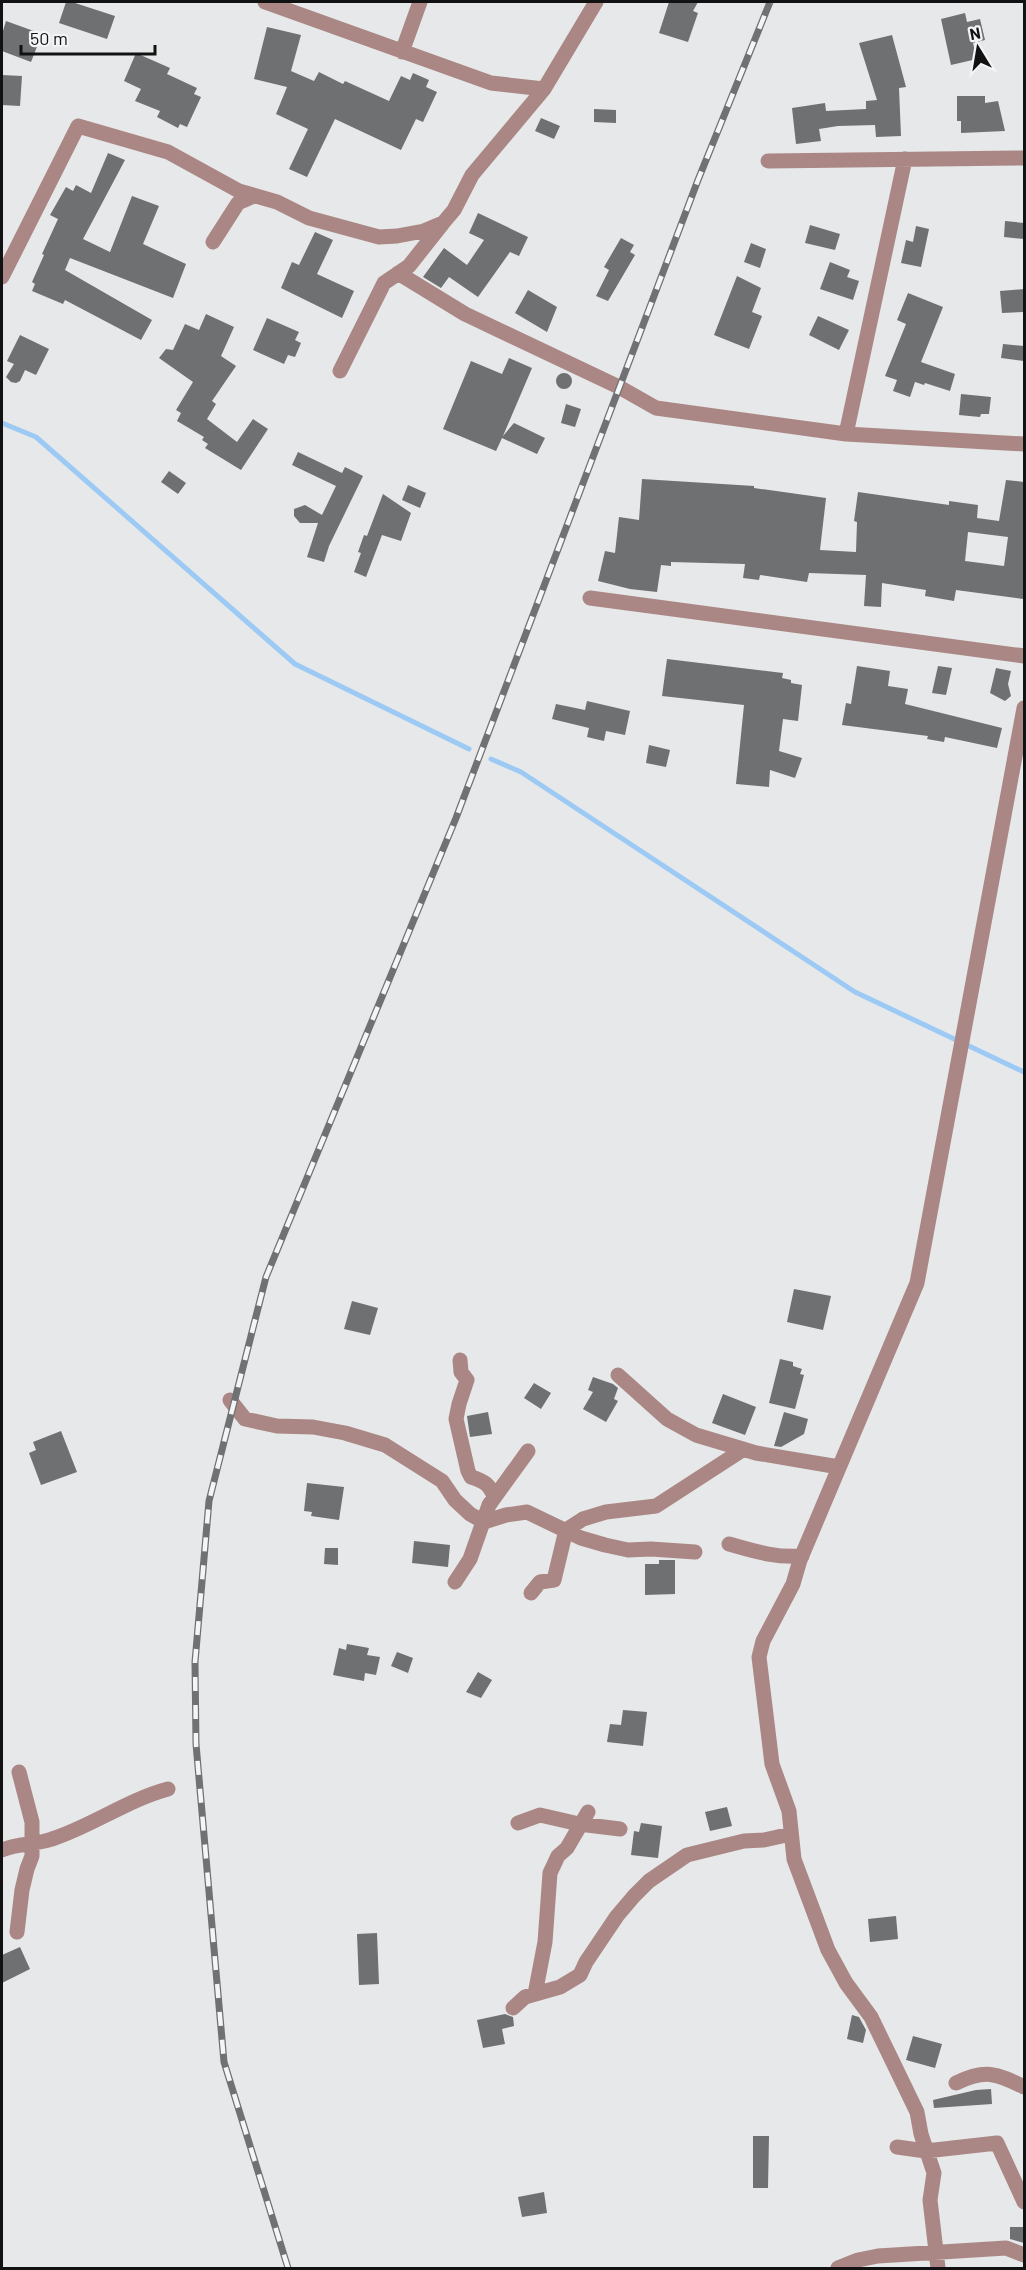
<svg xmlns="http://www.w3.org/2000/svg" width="1026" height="2270" font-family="Barlow,sans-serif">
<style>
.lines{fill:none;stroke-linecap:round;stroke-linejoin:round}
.stream{stroke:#9ccaf4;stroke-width:5}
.building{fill:#6e7071;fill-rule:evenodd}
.minor{stroke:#aa8784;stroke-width:15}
.rail-casing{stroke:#707172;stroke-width:7}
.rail{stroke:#f4f5f6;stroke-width:4.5;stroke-dasharray:14;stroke-linecap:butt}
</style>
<rect width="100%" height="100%" fill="#e6e8e9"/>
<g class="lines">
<path class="stream" d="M 2,423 L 36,437 L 295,664 L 469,749
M 491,759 L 521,772 L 855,992 L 1024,1072"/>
</g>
<path class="building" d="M 66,2 L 72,2 L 115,16 L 107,39 L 59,23 Z
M 669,2 L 698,2 L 693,11 L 698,13 L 688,42 L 659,33 Z
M 965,13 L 967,22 L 980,19 L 985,40 L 973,43 L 977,59 L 951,65 L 941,19 Z
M 6,21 L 42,34 L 31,62 L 2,51 L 2,34 Z
M 267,27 L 301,35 L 291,71 L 314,81 L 319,72 L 343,84 L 345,81 L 389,101 L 401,76 L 410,80 L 413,73 L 429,80 L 426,87 L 437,92 L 423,122 L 416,119 L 401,150 L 335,119 L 307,177 L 289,169 L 308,129 L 276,114 L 287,87 L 254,79 Z
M 892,35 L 906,87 L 899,88 L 901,136 L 876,137 L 875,125 L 838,126 L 819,129 L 821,141 L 796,144 L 792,108 L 825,103 L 826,111 L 866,109 L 866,101 L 877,100 L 859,43 Z
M 136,53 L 170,68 L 167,74 L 197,88 L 194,94 L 201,97 L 187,127 L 180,124 L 178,128 L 157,117 L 160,111 L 135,101 L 141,89 L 124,81 Z
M 2,75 L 22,76 L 20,106 L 2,105 Z
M 957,96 L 985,96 L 985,103 L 998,101 L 1005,131 L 961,133 L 961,121 L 957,121 Z
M 594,109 L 616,110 L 616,123 L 594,122 Z
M 541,118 L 560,126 L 554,139 L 535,131 Z
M 108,153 L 125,160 L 83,239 L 110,252 L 132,196 L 159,206 L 143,244 L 186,264 L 173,298 L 70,258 L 65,270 L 152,320 L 141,340 L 65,300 L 63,304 L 32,291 L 35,284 L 32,282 L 44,255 L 42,254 L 58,219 L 50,215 L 66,187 L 73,191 L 76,185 L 91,193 Z
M 478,213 L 528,237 L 519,256 L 510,252 L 478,297 L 449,277 L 441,288 L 423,277 L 444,248 L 467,265 L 484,240 L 469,233 Z
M 1005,221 L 1024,223 L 1024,239 L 1004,237 Z
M 810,225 L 840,234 L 835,250 L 805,243 Z
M 916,226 L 929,229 L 921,267 L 901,263 L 906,240 L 913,242 Z
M 315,232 L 333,240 L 317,274 L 354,291 L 342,318 L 281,288 L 292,262 L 299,265 Z
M 621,238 L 634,245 L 630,252 L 635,255 L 608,301 L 596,296 L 609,270 L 604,267 Z
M 751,243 L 766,249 L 760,268 L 744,262 Z
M 830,262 L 850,270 L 847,277 L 859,281 L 853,300 L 820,289 Z
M 737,276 L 761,288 L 752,312 L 762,316 L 749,349 L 714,335 Z
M 1024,289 L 1024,312 L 1002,313 L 1000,291 Z
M 528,290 L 557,307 L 547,332 L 515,313 Z
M 908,293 L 943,307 L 921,362 L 955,374 L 950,391 L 925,383 L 924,385 L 915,382 L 910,397 L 893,391 L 897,380 L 885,376 L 906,324 L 897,320 Z
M 206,314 L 234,327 L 221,356 L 236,366 L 212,401 L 216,404 L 207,419 L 237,442 L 253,419 L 268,429 L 241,470 L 205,448 L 208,444 L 202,440 L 204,437 L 177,421 L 181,413 L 176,410 L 193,382 L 159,358 L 166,349 L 173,350 L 185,324 L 199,330 Z
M 818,316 L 849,330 L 839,350 L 809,335 Z
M 267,318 L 299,332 L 295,340 L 301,343 L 295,357 L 288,355 L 284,364 L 253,350 Z
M 20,335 L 49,349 L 36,375 L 25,370 L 20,381 L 16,383 L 11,382 L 6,377 L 14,364 L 7,361 Z
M 1003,344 L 1024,346 L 1024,361 L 1001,358 Z
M 509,358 L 532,368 L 503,436 L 514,423 L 545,438 L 537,454 L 502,438 L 496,451 L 443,429 L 471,361 L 502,374 Z
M556 381a8 8 0 1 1 16 0a8 8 0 1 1-16 0Z
M 961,394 L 991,397 L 989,414 L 981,414 L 980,417 L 959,415 Z
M 566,404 L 581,409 L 575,427 L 561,423 Z
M 298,452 L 342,473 L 345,467 L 363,476 L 329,546 L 324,562 L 307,557 L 318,523 L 300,523 L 294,516 L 294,509 L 305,505 L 322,515 L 336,486 L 292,465 Z
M 169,471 L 186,483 L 178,494 L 161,482 Z
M 642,479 L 754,486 L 754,488 L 826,498 L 820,550 L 856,552 L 857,522 L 854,521 L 858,492 L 949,505 L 949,501 L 978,505 L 977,518 L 999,521 L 1006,480 L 1024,482 L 1024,585 L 1023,599 L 956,590 L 954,601 L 925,596 L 926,590 L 882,583 L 881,607 L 864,606 L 866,575 L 809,573 L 807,582 L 760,575 L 759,580 L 743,578 L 745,564 L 671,562 L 671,566 L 661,565 L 657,592 L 630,589 L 598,581 L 605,551 L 615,553 L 619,517 L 639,520 ZM 968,532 L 1008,537 L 1004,566 L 965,561 Z
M 408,485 L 426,493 L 420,508 L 402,500 Z
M 383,494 L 411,513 L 401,541 L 382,535 L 366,577 L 354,572 L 361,553 L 358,552 L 364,535 L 367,536 Z
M 667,659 L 783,673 L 782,678 L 791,680 L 791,683 L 802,685 L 798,721 L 783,719 L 779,751 L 802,758 L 795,778 L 770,770 L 769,787 L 736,784 L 744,705 L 662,696 Z
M 857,666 L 890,671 L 888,686 L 908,689 L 905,704 L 1002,728 L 997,748 L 945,737 L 944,742 L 927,739 L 928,736 L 842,725 L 846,703 L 851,704 Z
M 938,666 L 952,668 L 946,695 L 932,693 Z
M 996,668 L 1011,671 L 1008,684 L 1011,696 L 1005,701 L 990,693 Z
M 587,701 L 630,711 L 625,735 L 606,731 L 604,741 L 587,737 L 589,728 L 552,719 L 556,704 L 585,710 Z
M 649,745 L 670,750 L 666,767 L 646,763 Z
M 794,1289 L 831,1296 L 823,1330 L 787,1322 Z
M 352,1301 L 378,1308 L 370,1335 L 344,1329 Z
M 780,1359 L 793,1362 L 793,1366 L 802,1369 L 800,1374 L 804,1375 L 795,1409 L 769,1403 Z
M 593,1377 L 613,1384 L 618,1388 L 614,1399 L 618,1401 L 606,1422 L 583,1409 L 593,1392 L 588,1390 Z
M 534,1383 L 551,1393 L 541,1409 L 524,1398 Z
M 723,1394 L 756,1407 L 745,1435 L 712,1423 Z
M 488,1412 L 492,1434 L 470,1437 L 467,1416 Z
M 784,1412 L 808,1419 L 804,1434 L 781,1447 L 774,1446 Z
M 61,1431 L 77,1472 L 41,1485 L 29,1453 L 36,1450 L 33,1442 Z
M 307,1483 L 344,1487 L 339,1520 L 311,1516 L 312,1512 L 304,1511 Z
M 414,1541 L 450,1545 L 448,1567 L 412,1563 Z
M 325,1548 L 338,1548 L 338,1565 L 324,1564 Z
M 659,1560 L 675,1560 L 675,1594 L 645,1595 L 645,1564 L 659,1564 Z
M 347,1644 L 369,1648 L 367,1655 L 380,1657 L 376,1675 L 365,1673 L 364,1681 L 333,1675 L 339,1648 L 346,1650 Z
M 397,1652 L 413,1658 L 408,1673 L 391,1666 Z
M 478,1672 L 492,1680 L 481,1698 L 466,1692 Z
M 623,1710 L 647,1712 L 643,1746 L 607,1742 L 610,1724 L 621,1725 Z
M 727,1807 L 732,1826 L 710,1831 L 705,1812 Z
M 641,1823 L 662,1826 L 658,1858 L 631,1855 L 634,1831 L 639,1832 Z
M 896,1916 L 898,1939 L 870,1942 L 868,1919 Z
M 377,1933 L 379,1984 L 359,1985 L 357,1934 Z
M 20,1947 L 30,1969 L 2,1983 L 2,1955 Z
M 505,2014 L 513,2017 L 514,2026 L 502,2029 L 505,2044 L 483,2048 L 477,2020 Z
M 852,2015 L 859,2017 L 866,2030 L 863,2043 L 847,2039 Z
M 913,2036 L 942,2044 L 935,2068 L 906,2060 Z
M 991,2089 L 992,2104 L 934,2108 L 933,2100 L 976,2090 Z
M 753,2136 L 769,2136 L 768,2188 L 753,2188 Z
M 544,2192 L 547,2213 L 522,2217 L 518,2197 Z
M 1010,2227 L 1024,2227 L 1024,2243 L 1010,2239 Z"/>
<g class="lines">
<path class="minor" d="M 265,2 L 491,83 L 544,89 L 596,2
M 402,52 L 420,2
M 768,161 L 1024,158
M 213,242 L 238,203 L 254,196
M 398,273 L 465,314 L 619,387 L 656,408 L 846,434 L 1024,444
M 2,277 L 78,126 L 168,152 L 239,191 L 277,202 L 309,218 L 379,237 L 397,236 L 424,231 L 443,223 L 454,210 L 472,175 L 544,89
M 340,371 L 384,283 L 409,266 L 443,223
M 846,434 L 905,159
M 590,598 L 1024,656
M 460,1360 L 461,1372 L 467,1380 L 459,1404 L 456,1419 L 468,1471 L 471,1477 C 484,1481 489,1484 494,1496
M 618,1375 L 667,1419 L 696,1435 L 756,1453 L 839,1467
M 230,1400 L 245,1419 L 277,1426 L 313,1427 L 345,1433 L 385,1445 L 442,1481 L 455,1500 L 470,1514 L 484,1522 L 506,1515 L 527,1512 L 581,1538 L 605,1545 L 628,1550 L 651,1549 L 695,1552
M 729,1544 C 754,1551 775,1558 802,1556
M 455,1582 L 470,1559 L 489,1505 L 528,1451
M 531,1593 L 540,1582 L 554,1580 L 566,1530 L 583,1519 L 606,1512 L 656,1506 L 744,1449
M 518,1823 L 540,1815 L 579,1824 L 620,1829
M 2,1850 C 18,1843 35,1845 52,1839 C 92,1826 127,1800 168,1789
M 17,1932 L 22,1890 L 27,1869 L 32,1856 L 32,1822 L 19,1772
M 535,1994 L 545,1942 L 550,1873 L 558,1856 L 567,1848 L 588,1812
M 513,2008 L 525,1997 L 560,1987 L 580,1975 L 586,1962 L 617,1916 L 634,1896 L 649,1881 L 687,1855 L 744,1841 L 764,1840 L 791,1834
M 956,2083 C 985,2069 996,2073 1024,2087
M 897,2147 L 926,2151 L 997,2143 L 1024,2202
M 838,2268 L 858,2260 L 878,2256 L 1006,2248 L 1024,2255
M 938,2268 L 930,2200 L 934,2173 L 921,2134 L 917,2112 L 871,2017 L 846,1983 L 828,1950 L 794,1859 L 789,1811 L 772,1764 L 759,1657 L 763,1641 L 793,1584 L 800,1560 L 917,1283 L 1024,708"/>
<defs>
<path id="rail" d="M 288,2268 L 224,2062 L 196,1744 L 195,1662 L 209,1501 L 266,1277 L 456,818 L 698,180 L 770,2"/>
</defs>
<use href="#rail" class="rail-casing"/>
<use href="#rail" class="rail"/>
</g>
<rect width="1026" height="2270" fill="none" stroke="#121212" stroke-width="6"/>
<g transform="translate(978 48) rotate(349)" stroke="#f4f5f6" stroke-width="4.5" paint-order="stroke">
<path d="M0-4.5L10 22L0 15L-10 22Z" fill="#121212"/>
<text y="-9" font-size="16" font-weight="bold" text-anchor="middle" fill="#121212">N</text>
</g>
<path d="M21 45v9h134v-9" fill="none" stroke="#121212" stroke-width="3"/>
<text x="30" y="45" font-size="18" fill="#121212" stroke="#f4f5f6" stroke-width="4.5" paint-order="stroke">50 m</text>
</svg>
